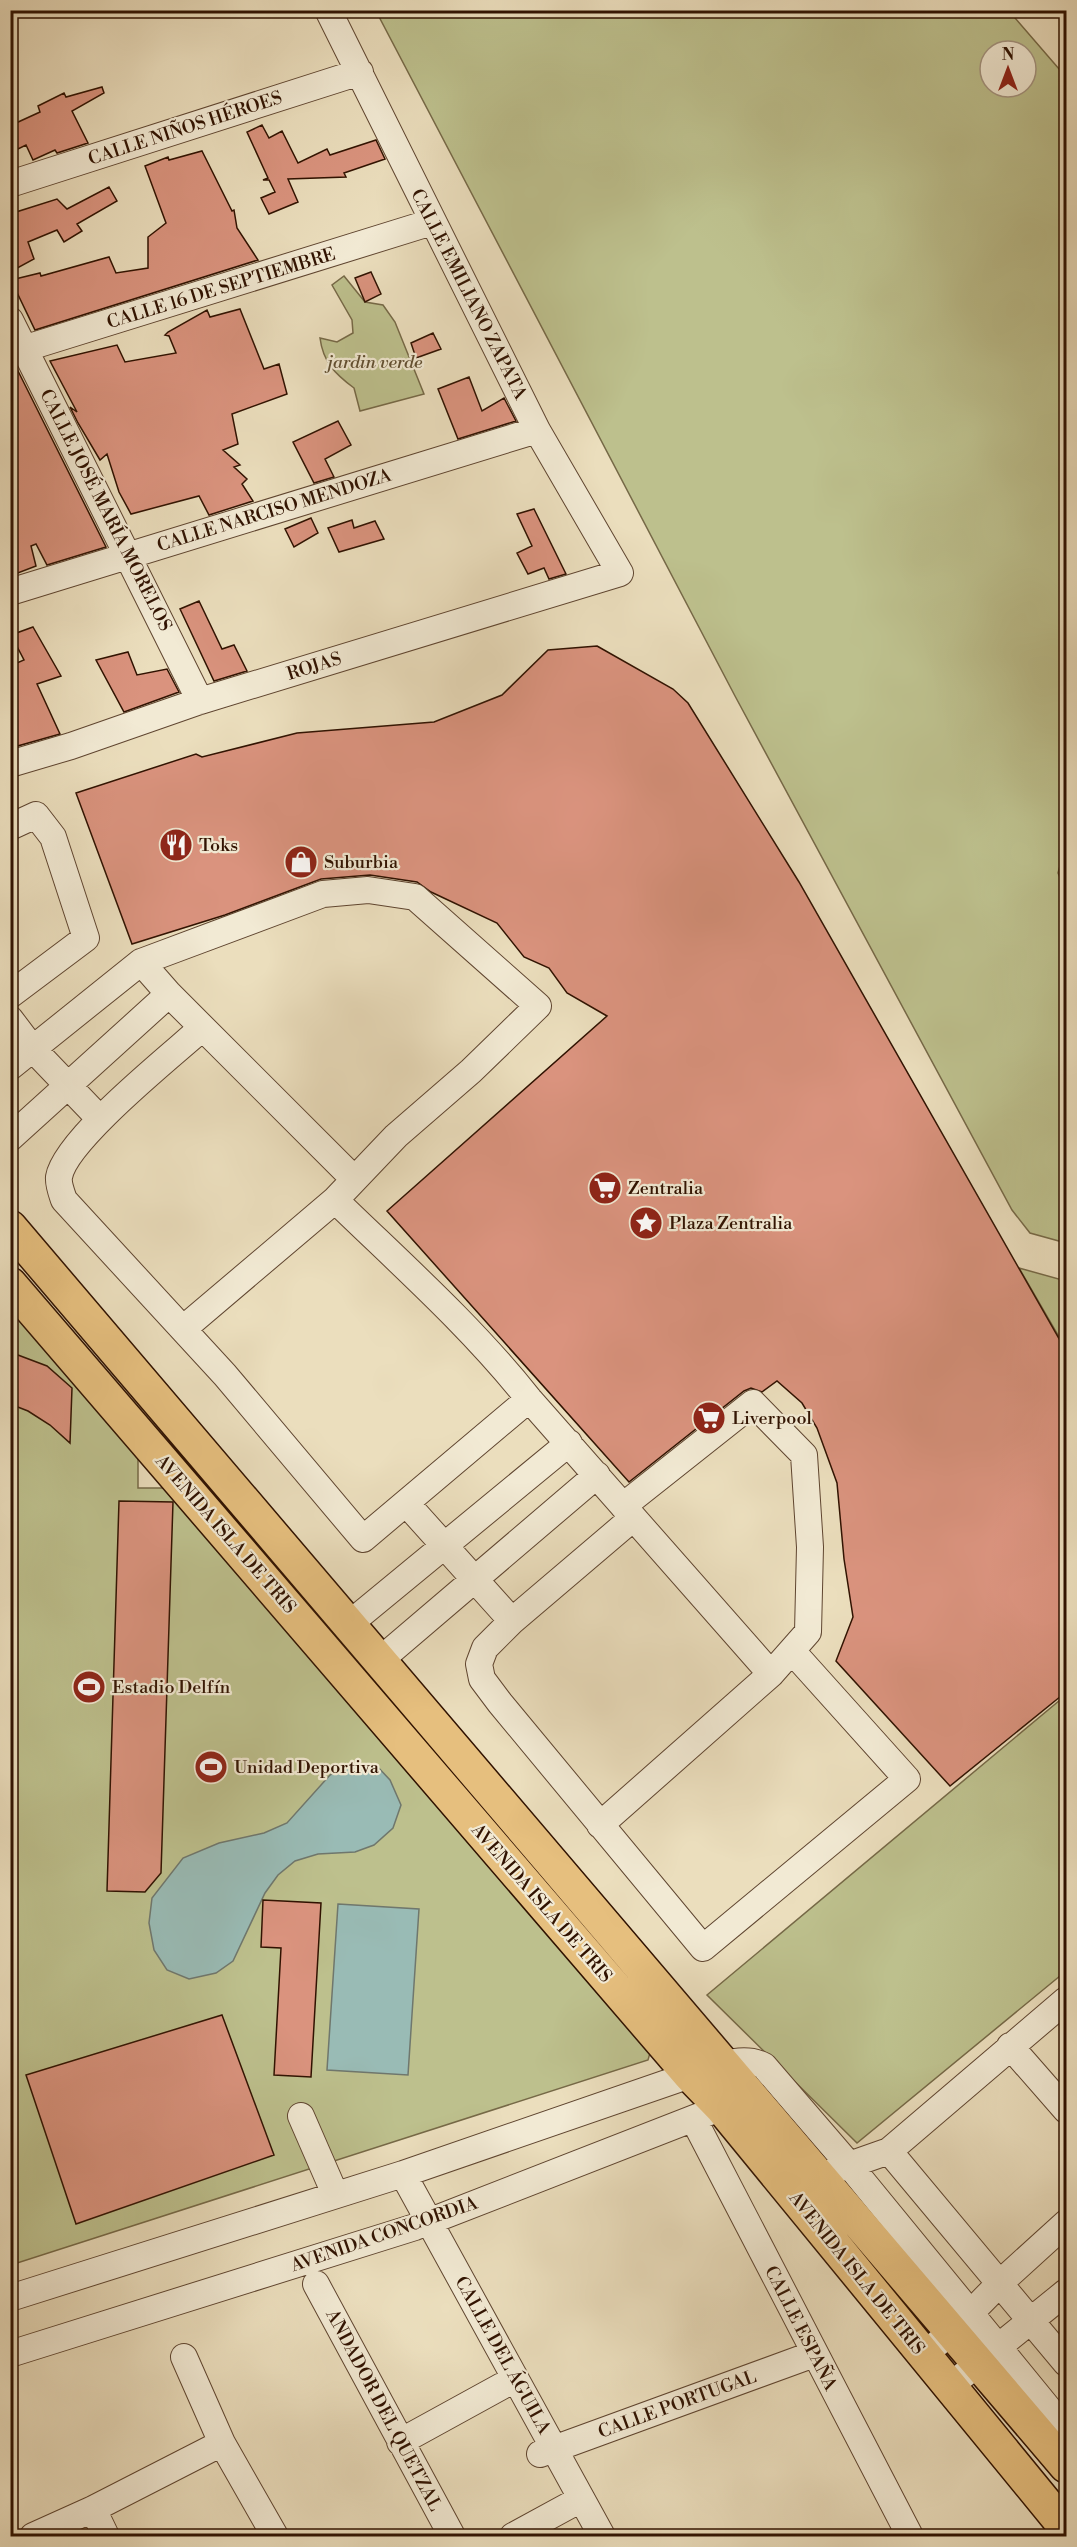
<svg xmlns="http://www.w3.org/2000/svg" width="1077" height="2547" font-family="'Libre Bodoni',serif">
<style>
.green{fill:#bdc08d;stroke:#766947;stroke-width:1.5;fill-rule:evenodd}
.water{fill:#99bbb5;stroke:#6f776d;stroke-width:1.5}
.building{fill:#da937e;stroke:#301201;stroke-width:1.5}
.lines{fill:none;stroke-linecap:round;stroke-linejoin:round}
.minor-casing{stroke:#5f4530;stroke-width:28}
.major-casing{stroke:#301201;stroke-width:36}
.minor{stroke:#f2ead4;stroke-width:26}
.major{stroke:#e6bf7e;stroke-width:33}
.labels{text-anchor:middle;stroke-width:4.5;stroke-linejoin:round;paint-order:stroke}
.street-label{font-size:18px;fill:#301201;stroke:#f2ead4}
.park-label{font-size:18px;font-style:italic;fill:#614f32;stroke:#f2ead4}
.poi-label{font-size:18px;fill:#301201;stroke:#f2ead4;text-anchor:start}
</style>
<rect width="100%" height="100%" fill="#ebdebd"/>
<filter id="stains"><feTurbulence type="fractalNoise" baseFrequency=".00333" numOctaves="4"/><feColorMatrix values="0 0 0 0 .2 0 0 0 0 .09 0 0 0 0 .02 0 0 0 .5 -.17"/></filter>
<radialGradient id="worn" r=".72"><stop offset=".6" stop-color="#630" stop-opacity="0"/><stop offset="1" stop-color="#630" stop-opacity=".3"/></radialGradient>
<path class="green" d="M 376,11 L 1009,11 L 1066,77 L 1066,844 L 1058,873 L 1066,891 L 1066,1243 L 1030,1233 L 1012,1210 L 735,696 ZM 990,51 L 1026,51 L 1026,87 L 990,87 Z
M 344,276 L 365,302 L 383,305 L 395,322 L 424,394 L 360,411 L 354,388 C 335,374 323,362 320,338 L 337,342 L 353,333 L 352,320 L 332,285 Z
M 1019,1268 L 1066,1281 L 1066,1349 Z
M 11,1305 L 138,1453 L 138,1488 L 169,1488 L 652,2046 L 648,2060 L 11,2265 Z
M 1066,1695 L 1066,1971 L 857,2143 L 707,1995 Z"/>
<path class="water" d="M 348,1764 L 375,1764 L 390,1780 L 401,1805 L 393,1828 L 374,1845 L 355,1852 L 318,1854 L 295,1861 L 278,1875 L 265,1893 L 233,1961 L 216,1973 L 189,1979 L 167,1970 L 154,1950 L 149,1923 L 152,1898 L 183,1858 L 219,1843 L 264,1833 L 287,1823 L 330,1775 Z
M 338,1904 L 419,1909 L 408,2075 L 327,2070 Z"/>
<path class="building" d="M 102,87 L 104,93 L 72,111 L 88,143 L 57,153 L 55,150 L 33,160 L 26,145 L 18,149 L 10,130 L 17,127 L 16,123 L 40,112 L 38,106 L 64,93 L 66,97 Z
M 262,125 L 269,138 L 282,131 L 298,163 L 327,149 L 330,155 L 376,140 L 385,159 L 344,173 L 346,177 L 288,179 L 298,202 L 269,214 L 261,198 L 275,192 L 269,180 L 263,180 L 268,178 L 247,132 Z
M 202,151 L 232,211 L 234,210 L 237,228 L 258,260 L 35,330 L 11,280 L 40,273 L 41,276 L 109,257 L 116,273 L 148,268 L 148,237 L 166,223 L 145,166 L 168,157 L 169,160 Z
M 109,187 L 117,201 L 77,224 L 82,231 L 64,242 L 57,230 L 28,242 L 34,259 L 10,272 L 10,201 L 16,212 L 57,199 L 67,209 Z
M 371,272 L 381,294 L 365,302 L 355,278 Z
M 240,309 L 264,369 L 279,364 L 287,394 L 232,414 L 238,444 L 223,450 L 240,465 L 234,467 L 247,479 L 242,484 L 253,501 L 209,515 L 199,496 L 131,514 L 119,492 L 107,454 L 100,460 L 78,423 L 70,407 L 77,412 L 50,361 L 117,345 L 125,362 L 176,353 L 169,336 L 165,335 L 168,332 L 207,310 L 210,317 Z
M 433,333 L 441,349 L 416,358 L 411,343 Z
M 16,367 L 106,547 L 47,565 L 36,544 L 31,546 L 36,566 L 10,576 L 10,368 Z
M 469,377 L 482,411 L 504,398 L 516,421 L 458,439 L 438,389 Z
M 338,421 L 351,445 L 325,459 L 334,477 L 314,483 L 293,442 Z
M 534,509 L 566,574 L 549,579 L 544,568 L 528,574 L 517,553 L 532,546 L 517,514 Z
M 311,518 L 318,533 L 294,547 L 285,529 Z
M 352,520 L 354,528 L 375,521 L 384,539 L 339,552 L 328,528 Z
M 199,601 L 222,649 L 234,645 L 247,671 L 214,681 L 180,609 Z
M 33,627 L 61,676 L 37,684 L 60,734 L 14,747 L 10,740 L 10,666 L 24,660 L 11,635 Z
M 597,646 L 673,689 L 688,703 L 799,882 L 1066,1351 L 1066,1692 L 950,1786 L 836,1661 L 853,1617 L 844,1559 L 837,1483 L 817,1428 L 802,1403 L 777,1381 L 762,1392 L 751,1388 L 744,1391 L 629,1482 L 387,1211 L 607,1016 L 567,993 L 549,968 L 524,957 L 497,923 L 431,892 L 417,882 L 370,875 L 321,879 L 225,915 L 132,944 L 76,793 L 196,754 L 202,757 L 297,733 L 434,722 L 502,695 L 548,650 Z
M 128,652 L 137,675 L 167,669 L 179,692 L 124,712 L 96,660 Z
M 10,1352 L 47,1366 L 72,1388 L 70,1443 L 50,1425 L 28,1411 L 10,1404 Z
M 119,1501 L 173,1502 L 161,1873 L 145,1892 L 107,1891 Z
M 263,1900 L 321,1903 L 311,2077 L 274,2075 L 281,1948 L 261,1947 Z
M 222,2015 L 274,2155 L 76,2224 L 26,2075 Z"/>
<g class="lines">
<defs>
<path id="minor" d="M 10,184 L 360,72
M 10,320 L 200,701
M 10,353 L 432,222
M 10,592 L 537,430
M 10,764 L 71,746 L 200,701 L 620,573 L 537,430 L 328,10
M 10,827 L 36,815 L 53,837 L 86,938 L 10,995
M 141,962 L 169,994 L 353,1178
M 10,1019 L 32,1048 L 100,1119
M 202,1028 C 172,1055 65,1140 59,1177 C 58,1184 62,1194 64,1200 L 225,1375 L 363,1539 L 529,1399
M 10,1067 L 141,962 L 323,894 L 368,890 L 415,897 L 538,1006 L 471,1071 L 396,1136 L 335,1200 L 183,1329
M 10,1138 L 169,994
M 335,1200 C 402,1265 471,1326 529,1399 L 771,1674
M 406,1503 L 512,1621
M 633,1518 L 512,1621 L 485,1648 L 479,1664 L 482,1679 L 500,1703 L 703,1948 L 907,1779 L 792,1651
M 348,1625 L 569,1443
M 379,1661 L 597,1475
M 600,1825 L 771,1674 L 808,1632 L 810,1547 L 804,1455 L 753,1403 L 623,1506
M 1010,2046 L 1066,2110
M 301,2116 L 335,2194
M 694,2120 L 910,2536
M 889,2151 L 1066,2363
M 835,2170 L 889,2151 L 1066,2000
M 403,2174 L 602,2536
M 316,2284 L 452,2536
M 10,2298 L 403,2174 L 690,2075 C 713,2068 742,2054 764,2066 L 850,2166 L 1066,2430
M 10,2354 L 415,2227 L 738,2101
M 924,2354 L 952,2332 L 1000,2283 L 1066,2223
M 184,2357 L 222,2443 L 275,2536
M 950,2386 L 1066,2292
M 400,2442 L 502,2386
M 540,2454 L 814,2354
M 93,2509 L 106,2536
M 33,2536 L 93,2509 L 222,2443
M 513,2536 L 581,2499"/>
<path id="major" d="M 10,1227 L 1066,2466
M 10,1284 L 690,2075 L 722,2108 L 1066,2528"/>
</defs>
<use href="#minor" class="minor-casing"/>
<use href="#major" class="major-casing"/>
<use href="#minor" class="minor"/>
<use href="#major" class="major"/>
</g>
<defs>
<symbol id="restaurant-disc" viewBox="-11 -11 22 22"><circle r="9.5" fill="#8f2418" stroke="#f2ead4"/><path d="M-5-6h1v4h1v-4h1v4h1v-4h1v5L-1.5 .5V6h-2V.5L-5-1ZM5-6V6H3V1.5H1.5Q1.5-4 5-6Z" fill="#fff"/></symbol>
<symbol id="shop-disc" viewBox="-11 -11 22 22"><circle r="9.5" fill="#8f2418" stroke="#f2ead4"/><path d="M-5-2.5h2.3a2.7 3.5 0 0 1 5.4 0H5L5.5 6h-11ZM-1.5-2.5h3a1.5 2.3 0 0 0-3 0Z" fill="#fff"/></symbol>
<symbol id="supermarket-disc" viewBox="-11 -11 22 22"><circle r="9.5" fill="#8f2418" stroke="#f2ead4"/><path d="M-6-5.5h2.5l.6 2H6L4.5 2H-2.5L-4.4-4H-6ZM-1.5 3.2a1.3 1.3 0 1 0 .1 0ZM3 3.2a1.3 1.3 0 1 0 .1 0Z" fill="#fff"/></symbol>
<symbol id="sight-disc" viewBox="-11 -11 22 22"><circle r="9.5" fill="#8f2418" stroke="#f2ead4"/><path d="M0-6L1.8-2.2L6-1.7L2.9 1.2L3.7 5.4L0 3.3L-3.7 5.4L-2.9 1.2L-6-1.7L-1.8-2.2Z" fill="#fff"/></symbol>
<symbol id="stadium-disc" viewBox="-11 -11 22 22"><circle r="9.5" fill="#8f2418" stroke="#f2ead4"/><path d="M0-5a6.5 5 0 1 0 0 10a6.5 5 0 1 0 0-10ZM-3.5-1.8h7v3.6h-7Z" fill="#fff"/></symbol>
</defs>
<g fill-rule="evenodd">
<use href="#restaurant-disc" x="157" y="826" width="38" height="38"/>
<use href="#shop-disc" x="282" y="843" width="38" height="38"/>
<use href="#supermarket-disc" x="586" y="1169" width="38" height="38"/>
<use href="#sight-disc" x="627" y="1204" width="38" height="38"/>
<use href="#supermarket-disc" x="690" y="1399" width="38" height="38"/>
<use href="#stadium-disc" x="70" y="1668" width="38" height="38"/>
<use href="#stadium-disc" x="192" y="1748" width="38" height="38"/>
</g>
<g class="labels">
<g class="street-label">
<text transform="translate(185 128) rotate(-18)" y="6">CALLE NIÑOS HÉROES</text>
<text transform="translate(221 288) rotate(-17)" y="6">CALLE 16 DE SEPTIEMBRE</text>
<text transform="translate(469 294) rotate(63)" y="6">CALLE EMILIANO ZAPATA</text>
<text transform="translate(106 510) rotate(63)" y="6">CALLE JOSÉ MARÍA MORELOS</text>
<text transform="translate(274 510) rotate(-17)" y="6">CALLE NARCISO MENDOZA</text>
<text transform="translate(314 666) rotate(-17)" y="6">ROJAS</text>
<text transform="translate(226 1534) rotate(49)" y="6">AVENIDA ISLA DE TRIS</text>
<text transform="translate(542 1903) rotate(49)" y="6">AVENIDA ISLA DE TRIS</text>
<text transform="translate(384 2234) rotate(-19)" y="6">AVENIDA CONCORDIA</text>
<text transform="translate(857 2273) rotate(51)" y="6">AVENIDA ISLA DE TRIS</text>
<text transform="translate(801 2328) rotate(63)" y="6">CALLE ESPAÑA</text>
<text transform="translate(503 2355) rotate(61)" y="6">CALLE DEL ÁGUILA</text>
<text transform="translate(677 2404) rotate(-20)" y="6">CALLE PORTUGAL</text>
<text transform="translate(384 2410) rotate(62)" y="6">ANDADOR DEL QUETZAL</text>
</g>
<g class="park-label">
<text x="375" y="368">jardin verde</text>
</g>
<g class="poi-label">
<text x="199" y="851">Toks</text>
<text x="324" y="868">Suburbia</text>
<text x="628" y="1194">Zentralia</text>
<text x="669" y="1229">Plaza Zentralia</text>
<text x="732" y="1424">Liverpool</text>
<text x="112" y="1693">Estadio Delfín</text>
<text x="234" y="1773">Unidad Deportiva</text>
</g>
</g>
<rect width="1077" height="2547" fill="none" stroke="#ebdebd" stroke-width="36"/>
<rect x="12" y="12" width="1053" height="2523" fill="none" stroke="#301201" stroke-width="3"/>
<rect x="18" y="18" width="1041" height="2511" fill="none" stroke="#301201" stroke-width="1.5"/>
<g transform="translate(1008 69)"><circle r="28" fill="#f2ead4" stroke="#a49480" stroke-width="1.5"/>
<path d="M0-4.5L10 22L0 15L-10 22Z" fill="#8f2418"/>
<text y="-9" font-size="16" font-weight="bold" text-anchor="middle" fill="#301201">N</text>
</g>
<rect width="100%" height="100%" filter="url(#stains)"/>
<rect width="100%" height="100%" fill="url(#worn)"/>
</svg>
